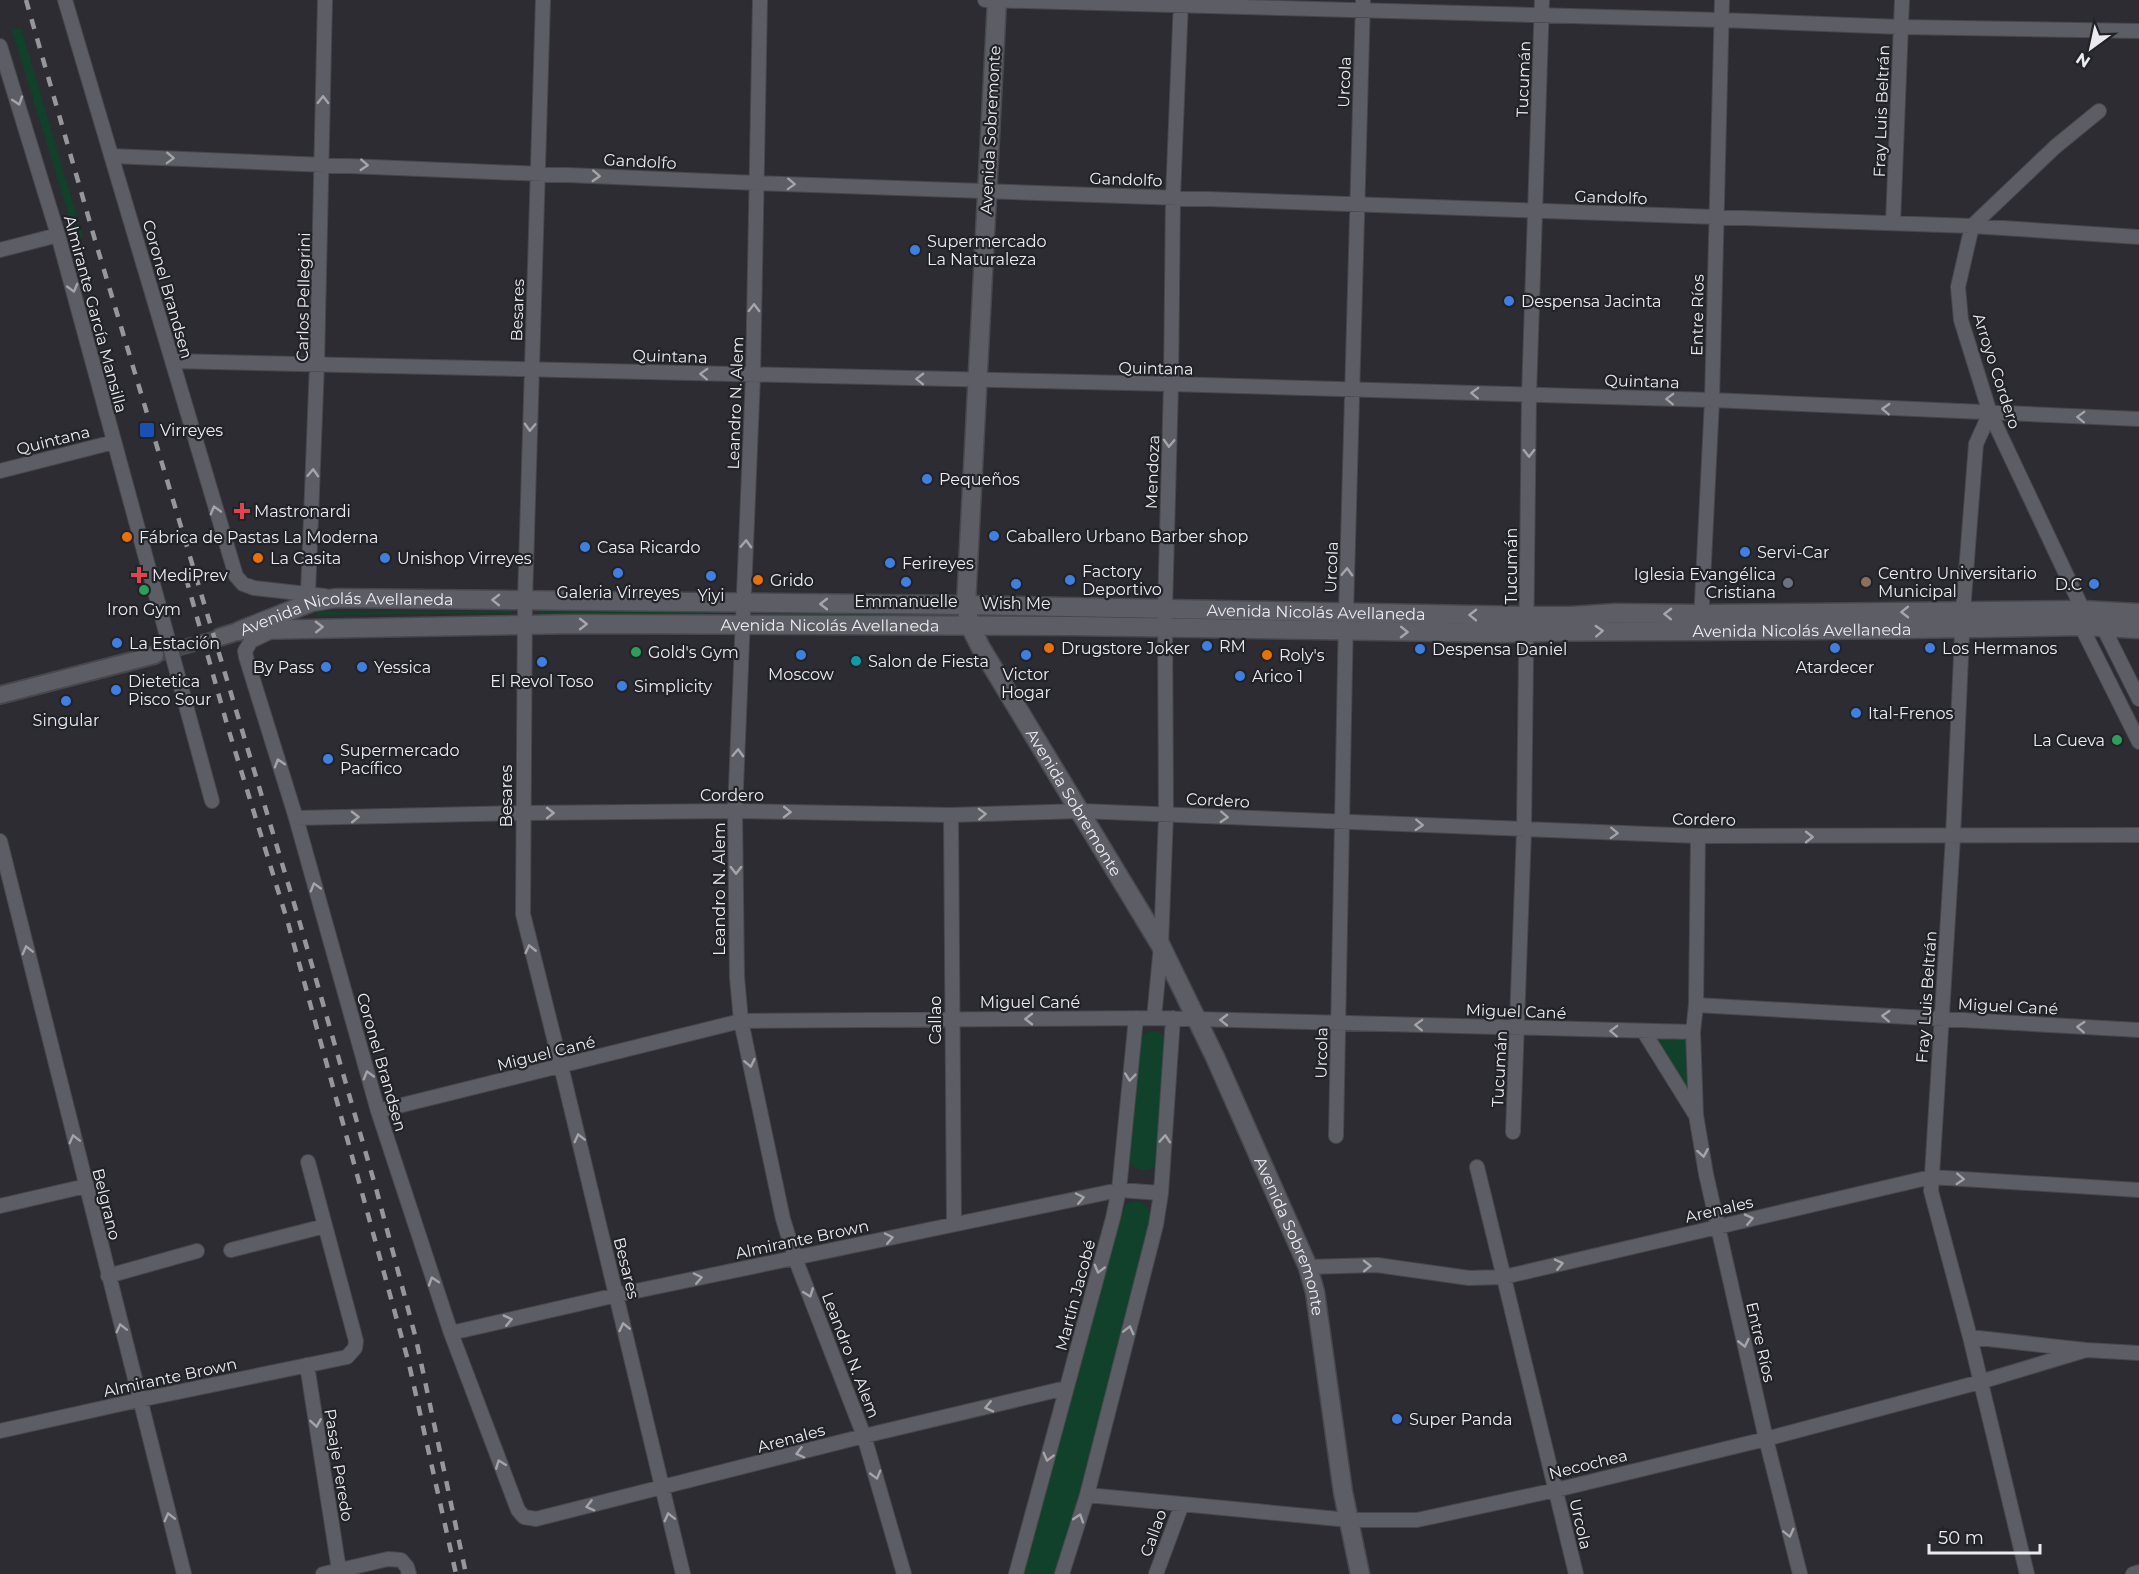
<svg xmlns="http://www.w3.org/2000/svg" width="2139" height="1574" font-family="Montserrat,sans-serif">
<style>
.green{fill:#11412b}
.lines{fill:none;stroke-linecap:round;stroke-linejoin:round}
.tertiary-tunnel{stroke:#48484e;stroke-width:16;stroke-dasharray:16 8;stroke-linecap:butt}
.minor-casing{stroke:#47474d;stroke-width:16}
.tertiary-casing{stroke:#47474d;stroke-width:20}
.secondary-casing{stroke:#47474d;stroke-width:21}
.minor{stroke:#5d5d65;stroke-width:14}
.tertiary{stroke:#5d5d65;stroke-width:16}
.secondary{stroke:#5d5d65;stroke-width:18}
.rail{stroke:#96969b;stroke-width:4.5;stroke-dasharray:10 10;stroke-linecap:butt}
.oneway{stroke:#a4a4aa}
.shop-dot{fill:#3f7fe0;stroke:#222229;stroke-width:2}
.transit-dot{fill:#1a4fb4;stroke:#222229;stroke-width:2}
.health-dot{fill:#e0444e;stroke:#222229;stroke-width:2}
.food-dot{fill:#e8710a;stroke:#222229;stroke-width:2}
.education-dot{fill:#8d6e63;stroke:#222229;stroke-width:2}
.worship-dot{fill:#6b7280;stroke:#222229;stroke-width:2}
.leisure-dot{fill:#2e9e5b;stroke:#222229;stroke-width:2}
.culture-dot{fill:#0f9aa8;stroke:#222229;stroke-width:2}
.labels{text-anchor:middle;stroke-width:4.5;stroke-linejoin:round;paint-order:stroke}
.street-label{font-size:16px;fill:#eaeaef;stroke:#222229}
.poi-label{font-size:16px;fill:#eaeaef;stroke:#222229;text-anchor:start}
</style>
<rect width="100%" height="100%" fill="#2c2c32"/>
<path class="green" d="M 21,28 L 83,237 L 76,239 L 12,30 Z
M 511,611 L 511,613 L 317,615 L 318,612 Z
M 540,611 L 724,612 L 724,616 L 540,615 Z
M 757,612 L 948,613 L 948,617 L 757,616 Z
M 1155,1031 L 1164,1035 L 1166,1039 L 1157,1165 C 1148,1173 1139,1171 1131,1165 L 1128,1158 L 1140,1041 L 1145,1033 Z
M 1664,1038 L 1687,1039 L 1689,1084 L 1684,1086 L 1659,1046 L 1660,1040 Z
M 1132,1201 C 1146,1201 1152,1210 1150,1223 L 1082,1484 L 1055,1574 L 1022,1574 L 1121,1213 L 1127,1204 Z"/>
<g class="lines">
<path class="tertiary-tunnel" d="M 155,655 L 220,637"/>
<defs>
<path id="minor" d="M 65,0 L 236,576 L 243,584 L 254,588 L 325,596
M 543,0 L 525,600 L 523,914 L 561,1066 L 683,1574
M 760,0 L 753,376 L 735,811 L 737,977 L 741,1021 L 783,1219 L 795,1258 L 864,1436 L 904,1574
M 985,0 L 1721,20 L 1901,27 L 2139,31
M 0,46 L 58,235 L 212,801
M 2099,111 L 2055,147 L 1972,226 L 1958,287 L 1961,320 L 1990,413 L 2083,610 L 2103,627 L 2139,699
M 111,156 L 757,183 L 1972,226 L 2139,237
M 1893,223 L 1902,0
M 0,250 L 58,235
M 172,361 L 1171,384 L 1712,400 L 2139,419
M 1990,413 L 1976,444 L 1963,611 L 1953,837 L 1931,1191 L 1970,1337 L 2027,1574
M 0,471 L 114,442
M 308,594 L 317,363 L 325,0
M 2082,618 L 2081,626 L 2139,742
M 1701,622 L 1712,400 L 1722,0
M 272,631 L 251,641 L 245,651 L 246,657 L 296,818 L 378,1111 L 451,1333 L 518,1510 L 524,1517 L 536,1519 L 864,1436 L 1066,1388
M 951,815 L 954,1224
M 296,818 L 523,813 L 735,811 L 951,815 L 1081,811 L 1698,836 L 2139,835
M 1698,836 L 1696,1005 L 1693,1032 L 1696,1115 L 1706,1174 L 1766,1439 L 1800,1574
M 0,841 L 184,1574
M 1696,1005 L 2139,1030
M 1154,1018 L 1161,946 L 1166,814 L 1165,609 L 1171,384 L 1173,197 L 1181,0
M 1644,1032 L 1695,1114
M 378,1111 L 741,1021 L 1154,1018 L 1693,1032
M 1513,1132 L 1524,830 L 1529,395 L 1542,0
M 1336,1136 L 1346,614 L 1363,0
M 1477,1167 L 1576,1574
M 0,1206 L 86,1186
M 231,1250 L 325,1226
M 1308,1267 L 1377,1265 L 1469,1278 L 1504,1277 L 1931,1177 L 2139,1190
M 108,1276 L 197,1251
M 451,1333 L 617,1295 L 1119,1190 L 1161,1193
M 1970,1337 L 2086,1350 L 2139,1353
M 307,1365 L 339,1570
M 0,1431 L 139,1400 L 347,1357 L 355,1348 L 356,1341 L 308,1162
M 1087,1495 L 1349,1520 L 1417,1520 L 1556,1490 L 1766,1439 L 1980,1382 L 2086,1350
M 323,1574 L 388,1559 L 401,1560 L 407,1567 L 409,1574
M 1016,1574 L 1113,1218 L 1119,1190 L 1136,1018
M 1062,1574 L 1087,1495 L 1156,1225 L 1161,1193 L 1173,1018
M 1156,1574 L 1182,1504
M 2133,1574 L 2139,1572"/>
<path id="tertiary" d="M 220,637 L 239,631
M 0,695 L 155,655"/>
<g id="secondary">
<path id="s1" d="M 997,0 L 966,605 L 970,626 L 981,648 L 1161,946 L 1215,1057 L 1308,1267 L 1315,1292 L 1343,1492 L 1360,1574"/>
<path id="s2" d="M 254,630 L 575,624 L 1071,626 L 1504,633 C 1570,631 1637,631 1704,631 C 1829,630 1955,629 2081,626 L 2139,629"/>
<path id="s3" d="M 239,631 L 312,602 L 336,598 L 966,605 L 1527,616 L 1571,616 L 1616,613 L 1701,614 L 2083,610 L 2139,613"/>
</g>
</defs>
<use href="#minor" class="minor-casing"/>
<use href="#tertiary" class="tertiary-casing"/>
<use href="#secondary" class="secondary-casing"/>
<use href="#minor" class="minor"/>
<use href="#tertiary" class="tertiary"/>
<use href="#secondary" class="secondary"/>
<path class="rail" d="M 26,0 L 95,240 L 299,920 L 377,1192 L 416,1339 L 466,1574
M 186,578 L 228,728 L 288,923 L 409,1364 L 456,1574"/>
</g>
<defs><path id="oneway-chevron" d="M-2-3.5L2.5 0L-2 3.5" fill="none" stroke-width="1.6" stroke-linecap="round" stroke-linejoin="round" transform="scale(1.5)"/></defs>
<g class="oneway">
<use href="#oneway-chevron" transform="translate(323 100) rotate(-89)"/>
<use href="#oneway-chevron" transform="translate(18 101) rotate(72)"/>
<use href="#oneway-chevron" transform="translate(170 158) rotate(2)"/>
<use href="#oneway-chevron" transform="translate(364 165) rotate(3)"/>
<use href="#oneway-chevron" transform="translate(596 176) rotate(3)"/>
<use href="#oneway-chevron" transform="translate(791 184) rotate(2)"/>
<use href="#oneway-chevron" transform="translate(73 288) rotate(75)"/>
<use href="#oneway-chevron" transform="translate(754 308) rotate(-89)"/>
<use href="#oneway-chevron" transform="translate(704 374) rotate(-178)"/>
<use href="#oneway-chevron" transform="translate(920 379) rotate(-179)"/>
<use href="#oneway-chevron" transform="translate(1475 393) rotate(-178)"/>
<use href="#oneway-chevron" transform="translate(1670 399) rotate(-178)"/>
<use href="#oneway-chevron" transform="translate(1886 409) rotate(-177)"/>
<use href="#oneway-chevron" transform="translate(2081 417) rotate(-178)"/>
<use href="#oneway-chevron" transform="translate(530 427) rotate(92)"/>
<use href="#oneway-chevron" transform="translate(1169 443) rotate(92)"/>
<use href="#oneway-chevron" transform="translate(1529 453) rotate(90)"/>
<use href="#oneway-chevron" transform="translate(313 473) rotate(-88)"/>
<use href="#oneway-chevron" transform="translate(215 510) rotate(-106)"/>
<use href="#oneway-chevron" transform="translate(746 544) rotate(-88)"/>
<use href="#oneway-chevron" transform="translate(1347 572) rotate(-88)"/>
<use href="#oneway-chevron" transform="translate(496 600) rotate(-179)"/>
<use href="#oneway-chevron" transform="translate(824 604) rotate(-180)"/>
<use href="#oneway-chevron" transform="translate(1905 612) rotate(179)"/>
<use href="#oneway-chevron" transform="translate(1668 614) rotate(-179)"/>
<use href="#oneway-chevron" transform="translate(1473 615) rotate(-179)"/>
<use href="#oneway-chevron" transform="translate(583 624)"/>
<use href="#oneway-chevron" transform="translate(319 627) rotate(-1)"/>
<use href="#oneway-chevron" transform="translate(1599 631) rotate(-3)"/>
<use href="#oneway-chevron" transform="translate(1404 632) rotate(1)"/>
<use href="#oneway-chevron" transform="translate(738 753) rotate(-88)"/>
<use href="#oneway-chevron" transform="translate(279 763) rotate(-107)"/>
<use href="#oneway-chevron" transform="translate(787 812) rotate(1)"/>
<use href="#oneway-chevron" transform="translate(550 813)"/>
<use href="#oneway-chevron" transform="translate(982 814) rotate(-2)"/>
<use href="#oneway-chevron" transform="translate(355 817) rotate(-1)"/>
<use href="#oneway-chevron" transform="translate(1224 817) rotate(3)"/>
<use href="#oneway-chevron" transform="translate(1419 825) rotate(3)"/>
<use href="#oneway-chevron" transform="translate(1614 833) rotate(2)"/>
<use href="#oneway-chevron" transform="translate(1809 837)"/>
<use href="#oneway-chevron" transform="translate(736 870) rotate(90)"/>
<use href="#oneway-chevron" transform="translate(315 887) rotate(-106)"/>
<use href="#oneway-chevron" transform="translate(530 949) rotate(-103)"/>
<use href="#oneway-chevron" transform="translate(27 950) rotate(-104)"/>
<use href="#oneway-chevron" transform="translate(1886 1016) rotate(-177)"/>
<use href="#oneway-chevron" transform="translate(1029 1019) rotate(180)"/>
<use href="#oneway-chevron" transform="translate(1224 1020) rotate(-179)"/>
<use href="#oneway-chevron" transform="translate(1419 1025) rotate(-178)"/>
<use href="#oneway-chevron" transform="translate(2081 1027) rotate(-177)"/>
<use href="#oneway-chevron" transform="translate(1614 1031) rotate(-178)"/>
<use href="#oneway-chevron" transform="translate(750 1063) rotate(78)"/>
<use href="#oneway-chevron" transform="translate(368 1075) rotate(-106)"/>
<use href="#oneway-chevron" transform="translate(1130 1077) rotate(96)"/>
<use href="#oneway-chevron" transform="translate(579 1138) rotate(-104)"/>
<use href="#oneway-chevron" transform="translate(74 1139) rotate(-104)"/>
<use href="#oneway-chevron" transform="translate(1165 1139) rotate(-86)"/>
<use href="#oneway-chevron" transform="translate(1703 1153) rotate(80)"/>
<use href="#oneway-chevron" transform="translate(1960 1179) rotate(3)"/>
<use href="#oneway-chevron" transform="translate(1080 1198) rotate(-12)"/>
<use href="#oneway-chevron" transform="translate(1749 1219) rotate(-13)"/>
<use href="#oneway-chevron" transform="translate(889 1238) rotate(-12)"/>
<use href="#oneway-chevron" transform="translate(1559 1264) rotate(-13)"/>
<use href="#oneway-chevron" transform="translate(1367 1266) rotate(-1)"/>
<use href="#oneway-chevron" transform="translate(1099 1269) rotate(105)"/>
<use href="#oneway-chevron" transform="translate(698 1278) rotate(-12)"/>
<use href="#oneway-chevron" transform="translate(433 1281) rotate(-108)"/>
<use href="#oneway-chevron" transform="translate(809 1293) rotate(69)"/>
<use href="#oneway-chevron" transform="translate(508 1320) rotate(-13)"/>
<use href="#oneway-chevron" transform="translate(624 1327) rotate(-103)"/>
<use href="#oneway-chevron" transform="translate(121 1328) rotate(-104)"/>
<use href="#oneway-chevron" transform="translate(1129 1330) rotate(-76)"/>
<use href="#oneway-chevron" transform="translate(1744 1343) rotate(77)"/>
<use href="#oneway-chevron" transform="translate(989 1407) rotate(167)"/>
<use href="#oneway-chevron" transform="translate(316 1423) rotate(81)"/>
<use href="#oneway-chevron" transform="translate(800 1453) rotate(165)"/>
<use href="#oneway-chevron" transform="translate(1048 1457) rotate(105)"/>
<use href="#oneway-chevron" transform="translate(500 1464) rotate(-111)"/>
<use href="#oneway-chevron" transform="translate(876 1475) rotate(74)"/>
<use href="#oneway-chevron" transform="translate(590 1506) rotate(166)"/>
<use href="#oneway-chevron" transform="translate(169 1517) rotate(-104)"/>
<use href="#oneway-chevron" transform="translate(669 1517) rotate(-104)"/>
<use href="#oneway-chevron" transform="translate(1079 1518) rotate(-72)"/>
<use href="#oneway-chevron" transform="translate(1789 1533) rotate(76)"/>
</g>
<g class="shop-dot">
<circle cx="915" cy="250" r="6"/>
<circle cx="1509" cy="301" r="6"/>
<circle cx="927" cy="479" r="6"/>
<circle cx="994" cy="536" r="6"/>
<circle cx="585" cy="547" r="6"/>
<circle cx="1745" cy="552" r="6"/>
<circle cx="385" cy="558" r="6"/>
<circle cx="890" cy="563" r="6"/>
<circle cx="618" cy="573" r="6"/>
<circle cx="711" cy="576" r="6"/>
<circle cx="1070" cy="580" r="6"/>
<circle cx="906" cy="582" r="6"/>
<circle cx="1016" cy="584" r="6"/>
<circle cx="2094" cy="584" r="6"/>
<circle cx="117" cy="643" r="6"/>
<circle cx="1207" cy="646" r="6"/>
<circle cx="1835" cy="648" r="6"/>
<circle cx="1930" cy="648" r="6"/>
<circle cx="1420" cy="649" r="6"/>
<circle cx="801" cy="655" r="6"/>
<circle cx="1026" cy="655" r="6"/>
<circle cx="542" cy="662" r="6"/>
<circle cx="326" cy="667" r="6"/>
<circle cx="362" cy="667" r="6"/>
<circle cx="1240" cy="676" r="6"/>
<circle cx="622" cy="686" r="6"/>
<circle cx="116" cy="690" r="6"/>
<circle cx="66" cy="701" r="6"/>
<circle cx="1856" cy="713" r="6"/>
<circle cx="328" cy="759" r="6"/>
<circle cx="1397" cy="1419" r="6"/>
</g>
<rect class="transit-dot" x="139" y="422" width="16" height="16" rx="3"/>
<g class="health-dot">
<path d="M239 502h6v6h6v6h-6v6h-6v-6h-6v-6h6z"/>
<path d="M136 566h6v6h6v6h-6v6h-6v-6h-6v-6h6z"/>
</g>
<g class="food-dot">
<circle cx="127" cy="537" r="6"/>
<circle cx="258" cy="558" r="6"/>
<circle cx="758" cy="580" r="6"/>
<circle cx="1049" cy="648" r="6"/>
<circle cx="1267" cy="655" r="6"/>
</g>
<circle class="education-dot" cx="1866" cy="582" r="6"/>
<circle class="worship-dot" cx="1788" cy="583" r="6"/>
<g class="leisure-dot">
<circle cx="144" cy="590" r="6"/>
<circle cx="636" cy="652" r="6"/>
<circle cx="2117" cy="740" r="6"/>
</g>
<circle class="culture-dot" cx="856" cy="661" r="6"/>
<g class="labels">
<g class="street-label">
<text transform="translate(1523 79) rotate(-88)" y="6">Tucumán</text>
<text transform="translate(1344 82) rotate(-88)" y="6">Urcola</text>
<text transform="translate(1881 111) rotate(-88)" y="6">Fray Luis Beltrán</text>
<text transform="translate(990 130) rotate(-87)" y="6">Avenida Sobremonte</text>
<text transform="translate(640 161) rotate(3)" y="6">Gandolfo</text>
<text transform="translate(1126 179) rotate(2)" y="6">Gandolfo</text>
<text transform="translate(1611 197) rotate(2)" y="6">Gandolfo</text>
<text transform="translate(168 289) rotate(74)" y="6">Coronel Brandsen</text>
<text transform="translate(303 297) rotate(-89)" y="6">Carlos Pellegrini</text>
<text transform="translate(517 310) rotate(-88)" y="6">Besares</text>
<text transform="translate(96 314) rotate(75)" y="6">Almirante García Mansilla</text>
<text transform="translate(1697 315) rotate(-89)" y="6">Entre Ríos</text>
<text transform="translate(670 356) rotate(2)" y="6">Quintana</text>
<text transform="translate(1156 368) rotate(1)" y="6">Quintana</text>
<text transform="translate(1997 371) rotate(72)" y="6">Arroyo Cordero</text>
<text transform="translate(1642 381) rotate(2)" y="6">Quintana</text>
<text transform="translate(735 403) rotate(-88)" y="6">Leandro N. Alem</text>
<text transform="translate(53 440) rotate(-14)" y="6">Quintana</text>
<text transform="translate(1152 472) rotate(-88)" y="6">Mendoza</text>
<text transform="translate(1511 566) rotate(-90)" y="6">Tucumán</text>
<text transform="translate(1331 567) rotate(-88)" y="6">Urcola</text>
<text dy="6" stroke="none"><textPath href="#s3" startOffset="1083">Avenida Nicolás Avellaneda</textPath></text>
<text dy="6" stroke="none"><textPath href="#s3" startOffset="111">Avenida Nicolás Avellaneda</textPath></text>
<text dy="6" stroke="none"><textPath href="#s2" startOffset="576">Avenida Nicolás Avellaneda</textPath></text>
<text dy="6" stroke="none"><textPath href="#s2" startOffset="1548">Avenida Nicolás Avellaneda</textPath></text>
<text x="732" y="801">Cordero</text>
<text transform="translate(506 796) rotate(-90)" y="6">Besares</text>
<text transform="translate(1218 800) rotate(3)" y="6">Cordero</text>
<text dy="6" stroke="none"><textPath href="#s1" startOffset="832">Avenida Sobremonte</textPath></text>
<text transform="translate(1704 819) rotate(1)" y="6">Cordero</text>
<text transform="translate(719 889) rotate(-90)" y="6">Leandro N. Alem</text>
<text transform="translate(1926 997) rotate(-86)" y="6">Fray Luis Beltrán</text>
<text x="1030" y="1008">Miguel Cané</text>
<text transform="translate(2008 1006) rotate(3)" y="6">Miguel Cané</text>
<text transform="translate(1516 1011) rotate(2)" y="6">Miguel Cané</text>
<text transform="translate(935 1020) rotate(-90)" y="6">Callao</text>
<text transform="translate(546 1053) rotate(-14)" y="6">Miguel Cané</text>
<text transform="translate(1321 1053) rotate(-89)" y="6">Urcola</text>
<text transform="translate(382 1062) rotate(74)" y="6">Coronel Brandsen</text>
<text transform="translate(1499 1069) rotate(-87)" y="6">Tucumán</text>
<text transform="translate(107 1204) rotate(76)" y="6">Belgrano</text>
<text transform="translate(1719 1209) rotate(-13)" y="6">Arenales</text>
<text dy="6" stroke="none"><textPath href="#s1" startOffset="1318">Avenida Sobremonte</textPath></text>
<text transform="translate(802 1239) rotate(-12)" y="6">Almirante Brown</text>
<text transform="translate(627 1268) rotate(76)" y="6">Besares</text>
<text transform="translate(1075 1295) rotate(-75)" y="6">Martín Jacobé</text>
<text transform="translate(1761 1342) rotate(77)" y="6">Entre Ríos</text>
<text transform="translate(851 1355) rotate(69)" y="6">Leandro N. Alem</text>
<text transform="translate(170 1377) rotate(-12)" y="6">Almirante Brown</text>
<text transform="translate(791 1438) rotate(-15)" y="6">Arenales</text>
<text transform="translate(1588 1464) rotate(-14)" y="6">Necochea</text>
<text transform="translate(339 1465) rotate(81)" y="6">Pasaje Peredo</text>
<text transform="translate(1581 1524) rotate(77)" y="6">Urcola</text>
<text transform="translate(1153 1533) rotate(-70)" y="6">Callao</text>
</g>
<g class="poi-label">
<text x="927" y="247">Supermercado<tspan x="927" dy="18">La Naturaleza</tspan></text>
<text x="1521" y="307">Despensa Jacinta</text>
<text x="160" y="436">Virreyes</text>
<text x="939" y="485">Pequeños</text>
<text x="254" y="517">Mastronardi</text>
<text x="1006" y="542">Caballero Urbano Barber shop</text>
<text x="139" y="543">Fábrica de Pastas La Moderna</text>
<text x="597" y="553">Casa Ricardo</text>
<text x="1757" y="558">Servi-Car</text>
<text x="270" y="564">La Casita</text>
<text x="397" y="564">Unishop Virreyes</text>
<text x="902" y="569">Ferireyes</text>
<text x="1082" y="577">Factory<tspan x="1082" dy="18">Deportivo</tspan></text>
<text x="1878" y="579">Centro Universitario<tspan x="1878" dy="18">Municipal</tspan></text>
<text x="1776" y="580" text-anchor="end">Iglesia Evangélica<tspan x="1776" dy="18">Cristiana</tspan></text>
<text x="152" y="581">MediPrev</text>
<text x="770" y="586">Grido</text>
<text x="2082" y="590" text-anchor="end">D.C</text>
<text x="618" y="598" text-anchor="middle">Galeria Virreyes</text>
<text x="711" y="601" text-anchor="middle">Yiyi</text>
<text x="906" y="607" text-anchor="middle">Emmanuelle</text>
<text x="1016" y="609" text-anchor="middle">Wish Me</text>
<text x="144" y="615" text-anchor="middle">Iron Gym</text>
<text x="129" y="649">La Estación</text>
<text x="1219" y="652">RM</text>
<text x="1061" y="654">Drugstore Joker</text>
<text x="1942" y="654">Los Hermanos</text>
<text x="1432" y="655">Despensa Daniel</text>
<text x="648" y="658">Gold's Gym</text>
<text x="1279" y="661">Roly's</text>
<text x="868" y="667">Salon de Fiesta</text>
<text x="314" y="673" text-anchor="end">By Pass</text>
<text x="374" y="673">Yessica</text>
<text x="1835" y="673" text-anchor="middle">Atardecer</text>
<text x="801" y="680" text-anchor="middle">Moscow</text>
<text x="1026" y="680" text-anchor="middle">Victor<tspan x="1026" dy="18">Hogar</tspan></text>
<text x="1252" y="682">Arico 1</text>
<text x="128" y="687">Dietetica<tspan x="128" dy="18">Pisco Sour</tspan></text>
<text x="542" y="687" text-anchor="middle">El Revol Toso</text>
<text x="634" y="692">Simplicity</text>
<text x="1868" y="719">Ital-Frenos</text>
<text x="66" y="726" text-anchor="middle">Singular</text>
<text x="2105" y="746" text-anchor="end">La Cueva</text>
<text x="340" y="756">Supermercado<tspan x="340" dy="18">Pacífico</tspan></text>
<text x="1409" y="1425">Super Panda</text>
</g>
</g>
<g transform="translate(2091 48) rotate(213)" stroke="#222229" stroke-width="4.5" paint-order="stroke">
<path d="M0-4.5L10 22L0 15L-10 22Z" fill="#eaeaef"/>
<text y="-9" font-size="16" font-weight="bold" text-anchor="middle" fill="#eaeaef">N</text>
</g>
<path d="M1929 1544v9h111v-9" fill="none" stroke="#eaeaef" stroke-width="3"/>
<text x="1938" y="1544" font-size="18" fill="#eaeaef" stroke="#222229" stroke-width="4.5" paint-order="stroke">50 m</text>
</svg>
